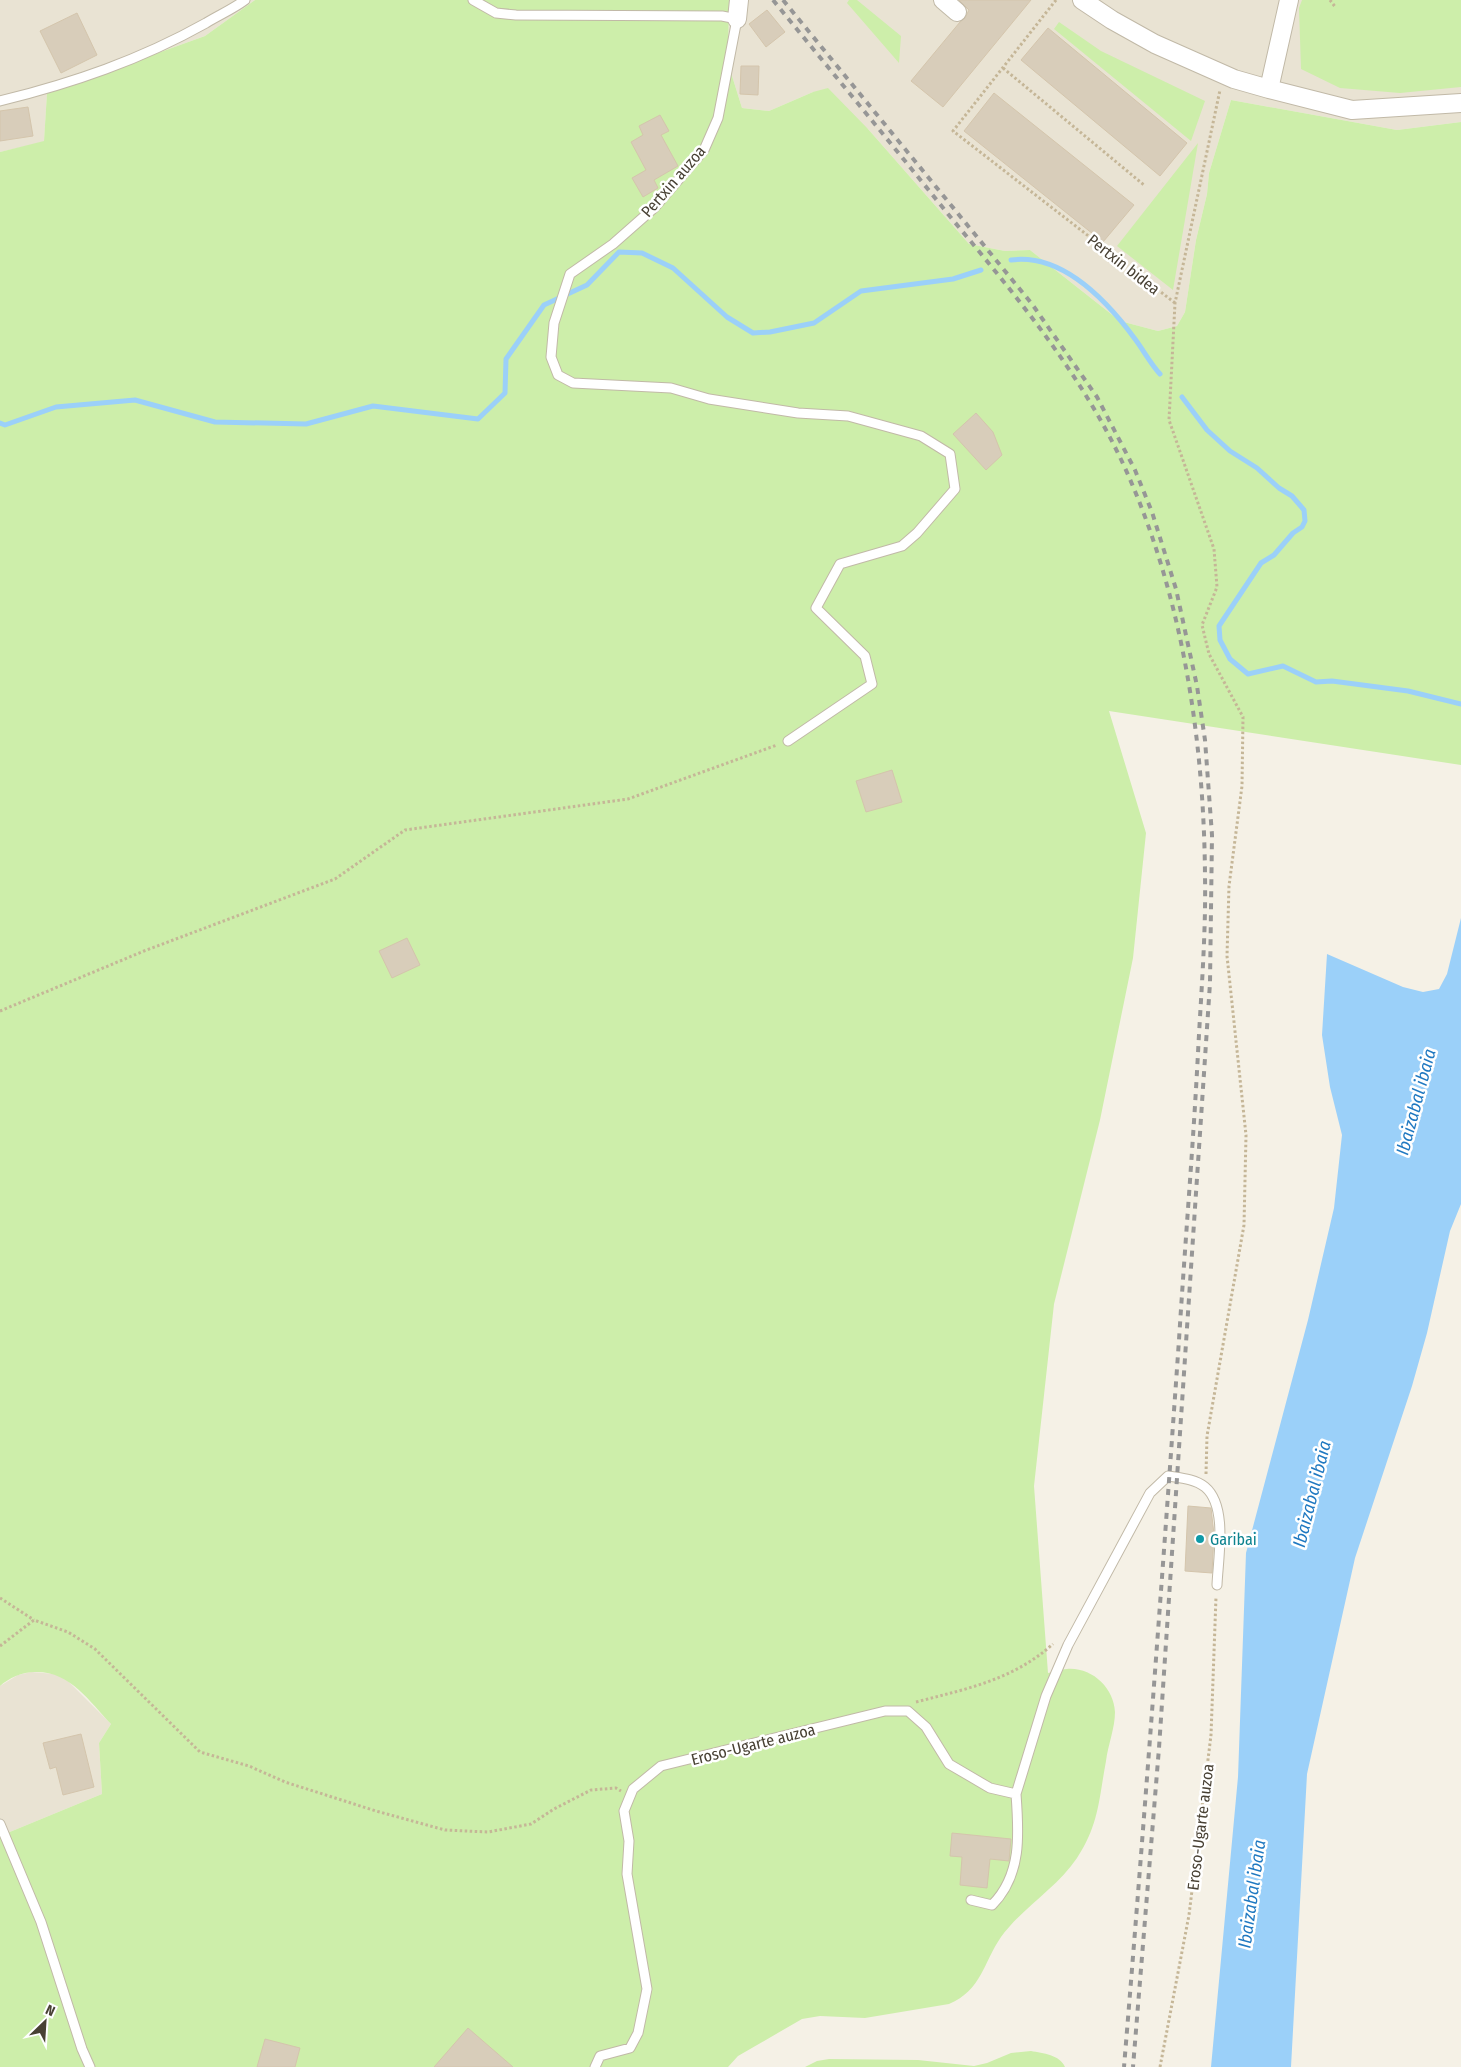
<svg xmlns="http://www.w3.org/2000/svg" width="1461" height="2067" font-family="'Fira Sans Condensed',sans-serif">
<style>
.residential{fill:#e9e3d3}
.green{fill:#cdeeaa}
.water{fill:#9bd0f9}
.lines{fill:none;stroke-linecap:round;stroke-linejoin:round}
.stream{stroke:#9bd0f9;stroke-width:5}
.building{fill:#d8cdba;stroke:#d4c5ac}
.service-casing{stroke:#c1b9a7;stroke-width:11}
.minor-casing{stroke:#c1b9a7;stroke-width:20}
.path{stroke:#c5b697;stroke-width:3;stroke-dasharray:2.5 2.5;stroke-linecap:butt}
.service{stroke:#fff;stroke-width:9}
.minor{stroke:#fff;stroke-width:18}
.rail{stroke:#969696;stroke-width:4;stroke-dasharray:6 6;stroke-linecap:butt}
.culture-dot{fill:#0f9aa8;stroke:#fff;stroke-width:2}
.labels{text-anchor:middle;stroke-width:5;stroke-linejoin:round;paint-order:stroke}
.street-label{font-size:16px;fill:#484134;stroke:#fff}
.culture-label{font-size:16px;fill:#0d838f;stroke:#fff;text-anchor:start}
.water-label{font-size:18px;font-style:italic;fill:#2079c1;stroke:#fff}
</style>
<rect width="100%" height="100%" fill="#f5f1e6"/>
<path class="residential" d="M 0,0 L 255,0 L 205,36 L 47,93 L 44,142 L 0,152 Z
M 729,0 L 1461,0 L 1461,122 L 1397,130 L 1231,100 L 1209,173 L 1207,194 L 1196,240 L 1185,312 L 1177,326 L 1158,331 L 1120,321 L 1030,250 L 1005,251 L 969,244 L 868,129 L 813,92 L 769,111 L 742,108 L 728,63 Z
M 31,1672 L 55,1674 L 66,1679 L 111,1724 L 99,1743 L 102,1794 L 0,1836 L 0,1686 L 18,1675 Z"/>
<path class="green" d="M 255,0 L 729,0 L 728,63 L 742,108 L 769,111 L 813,92 L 828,88 L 868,129 L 969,244 L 1005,251 L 1030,250 L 1120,321 L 1158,331 L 1177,326 L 1185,312 L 1196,240 L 1207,194 L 1209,173 L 1231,100 L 1397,130 L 1461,122 L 1461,765 L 1109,711 L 1146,833 L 1133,958 L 1100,1120 L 1054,1304 L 1034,1486 L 1048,1673 C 1054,1672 1061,1669 1067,1669 C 1092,1667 1114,1688 1115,1712 C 1115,1728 1108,1745 1106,1761 C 1099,1798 1099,1825 1077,1858 C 1057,1888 1023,1907 1001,1937 C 983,1963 982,1990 949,2004 L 865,2018 L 820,2016 L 802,2019 L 738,2056 L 728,2067 L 0,2067 L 0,1836 L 102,1794 L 99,1743 L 111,1724 C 89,1701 70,1671 35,1672 C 22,1672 9,1678 0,1686 L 0,152 L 44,141 L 47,93 L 205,36 Z
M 849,0 L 857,0 L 901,36 L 899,63 L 847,3 Z
M 1302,0 L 1461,0 L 1461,87 L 1400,93 L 1340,88 L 1301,69 L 1299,8 Z
M 1059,22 L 1101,51 L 1205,101 L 1191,141 L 1054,29 Z
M 1198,143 L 1173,290 L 1117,246 Z
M 1031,2051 C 1043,2053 1060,2055 1065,2067 L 805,2067 L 817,2061 L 829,2059 L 918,2060 L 974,2066 L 987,2063 L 1011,2053 Z"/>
<path class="water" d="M 1461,918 L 1461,1204 L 1450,1231 L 1427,1333 L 1412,1386 L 1355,1558 L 1307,1774 L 1291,2067 L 1211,2067 L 1238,1777 L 1246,1553 L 1308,1320 L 1334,1208 L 1342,1135 L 1330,1087 L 1322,1035 L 1327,954 L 1403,987 L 1423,992 L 1439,989 L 1447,974 Z"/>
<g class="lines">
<path class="stream" d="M 1011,260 C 1063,253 1107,301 1135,339 C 1144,351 1150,363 1160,374
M 1182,397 L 1207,430 L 1230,451 L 1257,468 L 1279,488 L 1292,496 L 1304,510 L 1305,521 L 1302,527 L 1293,533 L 1274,555 L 1261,563 L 1219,626 L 1220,640 L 1230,659 L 1248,674 L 1283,666 L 1316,682 L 1332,681 L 1408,691 L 1461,704
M 0,423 L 5,425 L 56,407 L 135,400 L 215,422 L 306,424 L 373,406 L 478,419 L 505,393 L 506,359 L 544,305 L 587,285 L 619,252 L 642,253 L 673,268 L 727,317 L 753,333 L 770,332 L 814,323 L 861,291 L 953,279 L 981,270"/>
</g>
<path class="building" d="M 959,0 L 1031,0 L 943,107 L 911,81 L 960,22 L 965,18 L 969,10 Z
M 767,10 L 785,32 L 766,47 L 749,24 Z
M 77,13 L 97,55 L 61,73 L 40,31 Z
M 1048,28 L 1187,143 L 1160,176 L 1021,60 Z
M 741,66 L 759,66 L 758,95 L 740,94 Z
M 994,93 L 1134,205 L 1103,242 L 964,131 Z
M 28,107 L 33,136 L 0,141 L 0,111 Z
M 660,115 L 669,131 L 661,135 L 678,166 L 654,180 L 658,188 L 643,197 L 632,178 L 646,170 L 631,142 L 643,135 L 639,126 Z
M 976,413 L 993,432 L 1002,455 L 986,470 L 953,434 Z
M 892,770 L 902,802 L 866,812 L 856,781 Z
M 407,938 L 420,965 L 392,978 L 379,951 Z
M 1188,1506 L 1211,1508 L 1214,1534 L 1212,1573 L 1185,1571 Z
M 81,1734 L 94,1787 L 63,1795 L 56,1767 L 50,1769 L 43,1743 Z
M 952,1833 L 1011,1839 L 1009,1861 L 990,1859 L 987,1888 L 960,1885 L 962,1857 L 950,1856 Z
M 468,2028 L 513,2067 L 434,2067 Z
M 265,2039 L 300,2048 L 295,2067 L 257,2067 Z"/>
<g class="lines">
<defs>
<path id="service" d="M 473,0 L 496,13 L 516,15 L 722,16 L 737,19 L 718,118 L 704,150 L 655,207 L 613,244 L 570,274 L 554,323 L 551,357 L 558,375 L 573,383 L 671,388 L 709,399 L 798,413 L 848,416 L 921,436 L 950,454 L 955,489 L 917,533 L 902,546 L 840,564 L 816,608 L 865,656 L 872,684 L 788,741
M 0,101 C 73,83 140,60 206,23 C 219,15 233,9 245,0
M 1016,1794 L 1046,1696 L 1068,1645 L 1150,1493 L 1168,1476 C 1181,1478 1195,1479 1205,1487 C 1228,1506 1218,1559 1217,1585
M 0,1824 L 41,1922 L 82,2049 L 90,2067
M 595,2067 L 600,2056 L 630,2048 L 638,2033 L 647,1989 L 627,1874 L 629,1841 L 624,1811 L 633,1789 L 661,1766 L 885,1711 L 908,1711 L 926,1727 L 949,1764 L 990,1788 L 1016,1794 C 1019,1834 1022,1875 992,1905 L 971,1900"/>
<path id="minor" d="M 943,0 L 957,12
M 1082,0 L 1112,20 L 1155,44 L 1234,79 L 1269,89 L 1352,110 L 1461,103
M 737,19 L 739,0
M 1269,89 L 1289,0"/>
</defs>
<use href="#service" class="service-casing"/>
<use href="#minor" class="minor-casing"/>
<path class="path" d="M 1056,0 L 953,131 L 1175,303
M 1330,0 L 1336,8
M 1003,68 L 1144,185
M 0,1011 L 144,951 L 335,879 L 405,830 L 628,799 L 777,745
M 1206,1474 L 1207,1436 L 1244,1225 L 1246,1135 L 1227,956 L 1229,886 L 1242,786 L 1243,717 L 1209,654 L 1202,625 L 1217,587 L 1214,549 L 1169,420 L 1175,303 L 1220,90
M 0,1598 L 34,1620
M 0,1646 L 34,1620 L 68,1632 L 95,1649 L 200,1752 L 249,1766 L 285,1782 L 376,1811 L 445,1830 L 488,1832 L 531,1824 L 554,1809 L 591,1790 L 616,1788 L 621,1791
M 916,1702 C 966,1689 1013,1680 1053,1644
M 1160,2067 L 1189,1915 L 1211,1735 L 1216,1597"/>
<use href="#service" class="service"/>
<use href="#minor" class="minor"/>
<path class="rail" d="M 773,0 C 831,71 890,142 948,214 C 1016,296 1086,378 1129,477 C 1183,601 1204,742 1205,876 C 1206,935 1201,994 1198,1053 C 1193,1149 1185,1244 1179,1340 C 1162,1582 1144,1825 1124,2067
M 783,0 L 1032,304 L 1097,397 L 1135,470 L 1152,512 L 1176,589 L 1197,686 L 1205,740 L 1212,835 L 1210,983 L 1159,1748 L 1133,2067"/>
</g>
<circle class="culture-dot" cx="1200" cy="1539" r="5"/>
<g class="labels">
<g class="street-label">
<text transform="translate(673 181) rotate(-49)" y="6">Pertxin auzoa</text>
<text transform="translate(1124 264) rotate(38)" y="6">Pertxin bidea</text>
<text transform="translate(753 1744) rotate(-14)" y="6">Eroso-Ugarte auzoa</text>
<text transform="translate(1200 1827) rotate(-83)" y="6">Eroso-Ugarte auzoa</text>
</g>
<g class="culture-label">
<text x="1210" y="1545">Garibai</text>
</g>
<g class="water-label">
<text transform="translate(1416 1102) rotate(-75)" y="6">Ibaizabal ibaia</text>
<text transform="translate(1312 1494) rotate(-76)" y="6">Ibaizabal ibaia</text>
<text transform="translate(1252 1894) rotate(-82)" y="6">Ibaizabal ibaia</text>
</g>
</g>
<g transform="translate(45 2022) rotate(25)" stroke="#ffffff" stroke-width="4" paint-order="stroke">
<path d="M0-4L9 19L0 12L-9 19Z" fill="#484134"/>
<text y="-8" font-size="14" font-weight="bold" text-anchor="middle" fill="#484134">N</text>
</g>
</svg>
